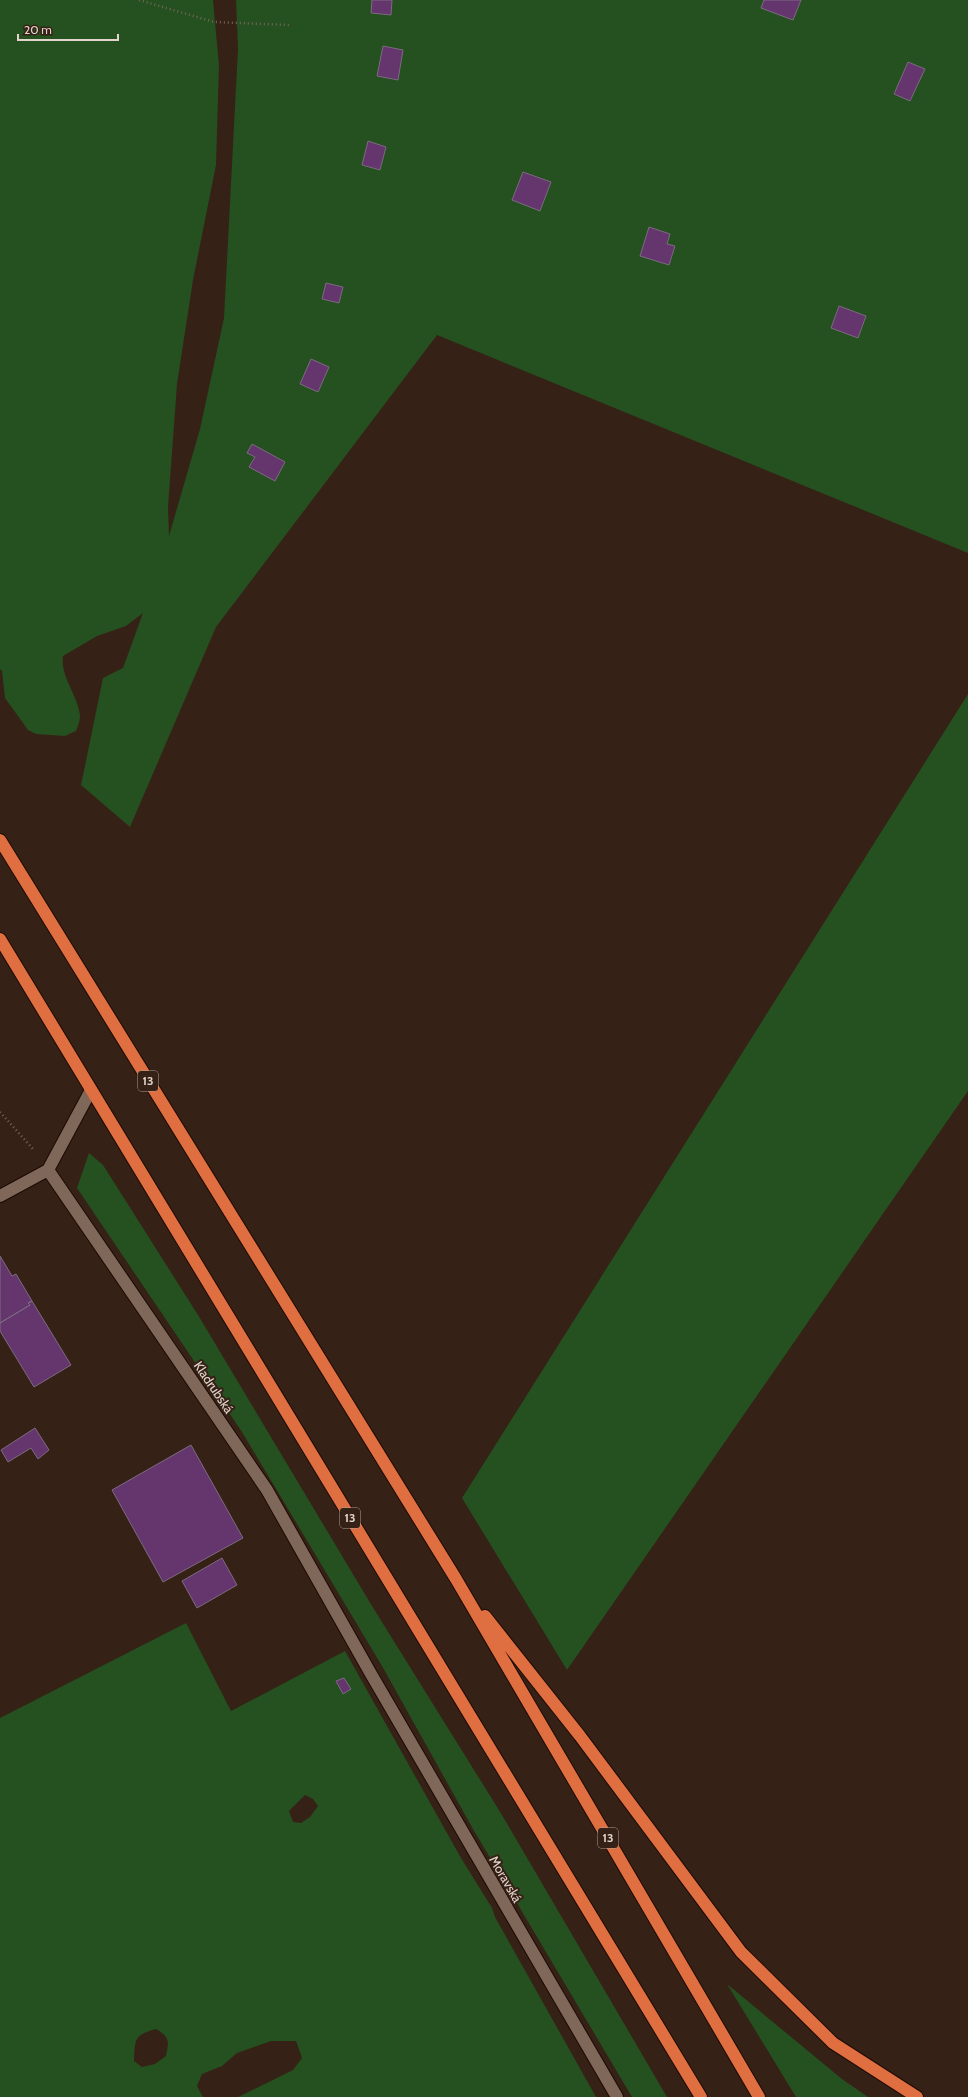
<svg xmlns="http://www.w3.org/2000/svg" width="968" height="2097" font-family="Cabin,sans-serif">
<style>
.green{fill:#255020;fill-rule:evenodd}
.building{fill:#64366d;stroke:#7c6b80}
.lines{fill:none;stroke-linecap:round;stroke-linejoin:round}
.minor-casing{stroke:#1d0a02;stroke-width:14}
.highway-casing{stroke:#1d0a02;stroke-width:14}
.path{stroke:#78655c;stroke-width:2.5;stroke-dasharray:1 3;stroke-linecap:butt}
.minor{stroke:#7f675a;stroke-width:12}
.highway{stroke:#df6e40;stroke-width:12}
.labels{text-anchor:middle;stroke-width:4;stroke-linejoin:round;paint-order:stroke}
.shield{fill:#362116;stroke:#af9f96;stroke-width:1}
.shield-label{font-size:12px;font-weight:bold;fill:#e3d5cd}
.street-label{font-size:13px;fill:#e3d5cd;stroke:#362116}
</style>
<rect width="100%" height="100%" fill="#362116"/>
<path class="green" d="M 0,0 L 213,0 L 219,65 L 216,165 L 193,280 L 177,384 L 168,507 L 169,536 L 200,429 L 224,318 L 238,49 L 236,0 L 968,0 L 968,553 L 437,335 L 216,627 L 130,827 L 81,785 L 103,678 L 123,668 L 143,613 L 126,626 L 97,636 L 63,656 C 60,677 78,695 80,716 C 80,721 78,726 76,731 L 65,736 L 36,734 L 28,730 L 5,698 L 2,671 L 0,669 Z
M 968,694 L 968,1091 L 567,1670 L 462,1498 Z
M 89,1153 L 103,1165 L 198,1315 L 372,1606 L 502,1815 L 667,2097 L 632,2097 L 473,1829 L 382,1666 L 242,1432 L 77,1188 Z
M 186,1623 L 231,1711 L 345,1651 L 461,1858 L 492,1908 L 495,1917 L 596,2097 L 238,2097 L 293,2070 L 302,2058 L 296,2041 L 271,2041 L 237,2053 L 222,2066 L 202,2074 L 197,2086 L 203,2097 L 0,2097 L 0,1718 ZM 305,1795 L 313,1799 L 318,1806 L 310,1817 L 301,1823 L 293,1822 L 289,1811 ZM 156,2029 C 170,2037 169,2042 166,2056 L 155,2064 L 142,2067 L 134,2061 C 135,2039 134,2035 156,2029 Z
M 727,1984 L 842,2079 L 868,2097 L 796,2097 Z"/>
<path class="building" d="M 372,0 L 392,0 L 391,15 L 371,13 Z
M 764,0 L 801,0 L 793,20 L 761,8 Z
M 383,46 L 403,50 L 398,80 L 377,76 Z
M 908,62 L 925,69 L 910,101 L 894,94 Z
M 368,141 L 386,147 L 380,170 L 362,165 Z
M 523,172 L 551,182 L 540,211 L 512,200 Z
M 649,227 L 670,234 L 667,244 L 675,246 L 669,265 L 640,256 Z
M 326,283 L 343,287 L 339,303 L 322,299 Z
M 839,306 L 866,316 L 858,338 L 831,328 Z
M 311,359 L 329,367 L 318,392 L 300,384 Z
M 252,444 L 285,462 L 275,481 L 249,467 L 255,457 L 247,453 Z
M 0,1256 L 12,1276 L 16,1274 L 32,1301 L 28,1303 L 30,1305 L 0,1323 Z
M 32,1301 L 71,1365 L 34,1387 L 0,1331 L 0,1323 L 30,1305 L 28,1303 Z
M 35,1428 L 49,1450 L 38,1459 L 31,1448 L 8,1462 L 1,1450 Z
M 191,1445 L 243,1538 L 163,1582 L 112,1490 Z
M 222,1558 L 237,1585 L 197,1608 L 182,1581 Z
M 344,1678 L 351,1689 L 343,1694 L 336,1681 Z"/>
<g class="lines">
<defs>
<path id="minor" d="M 48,1170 L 267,1490 L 371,1674 L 617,2097
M 48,1170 L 91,1090
M 0,1196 L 48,1170"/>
<path id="highway" d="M 0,840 L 456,1579 L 759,2097
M 0,939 L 701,2097
M 485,1616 L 580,1736 L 741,1952 L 833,2043 L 917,2097"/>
</defs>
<use href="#minor" class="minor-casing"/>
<use href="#highway" class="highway-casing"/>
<path class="path" d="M 139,0 L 214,22 L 289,25
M 0,1112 L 33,1149"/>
<use href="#minor" class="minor"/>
<use href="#highway" class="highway"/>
</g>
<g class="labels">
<g class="shield">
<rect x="138" y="1071" width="20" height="20" rx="3"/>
<rect x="340" y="1508" width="20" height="20" rx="3"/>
<rect x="598" y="1828" width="20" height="20" rx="3"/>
</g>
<g class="shield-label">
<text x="148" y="1085">13</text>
<text x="350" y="1522">13</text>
<text x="608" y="1842">13</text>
</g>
<g class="street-label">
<text transform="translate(214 1387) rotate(56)" y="5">Kladrubská</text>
<text transform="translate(506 1879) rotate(60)" y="5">Moravská</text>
</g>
</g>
<path d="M18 34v6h100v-6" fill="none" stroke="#e3d5cd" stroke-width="2"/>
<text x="24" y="34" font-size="12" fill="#e3d5cd" stroke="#362116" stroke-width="3" paint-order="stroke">20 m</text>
</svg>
